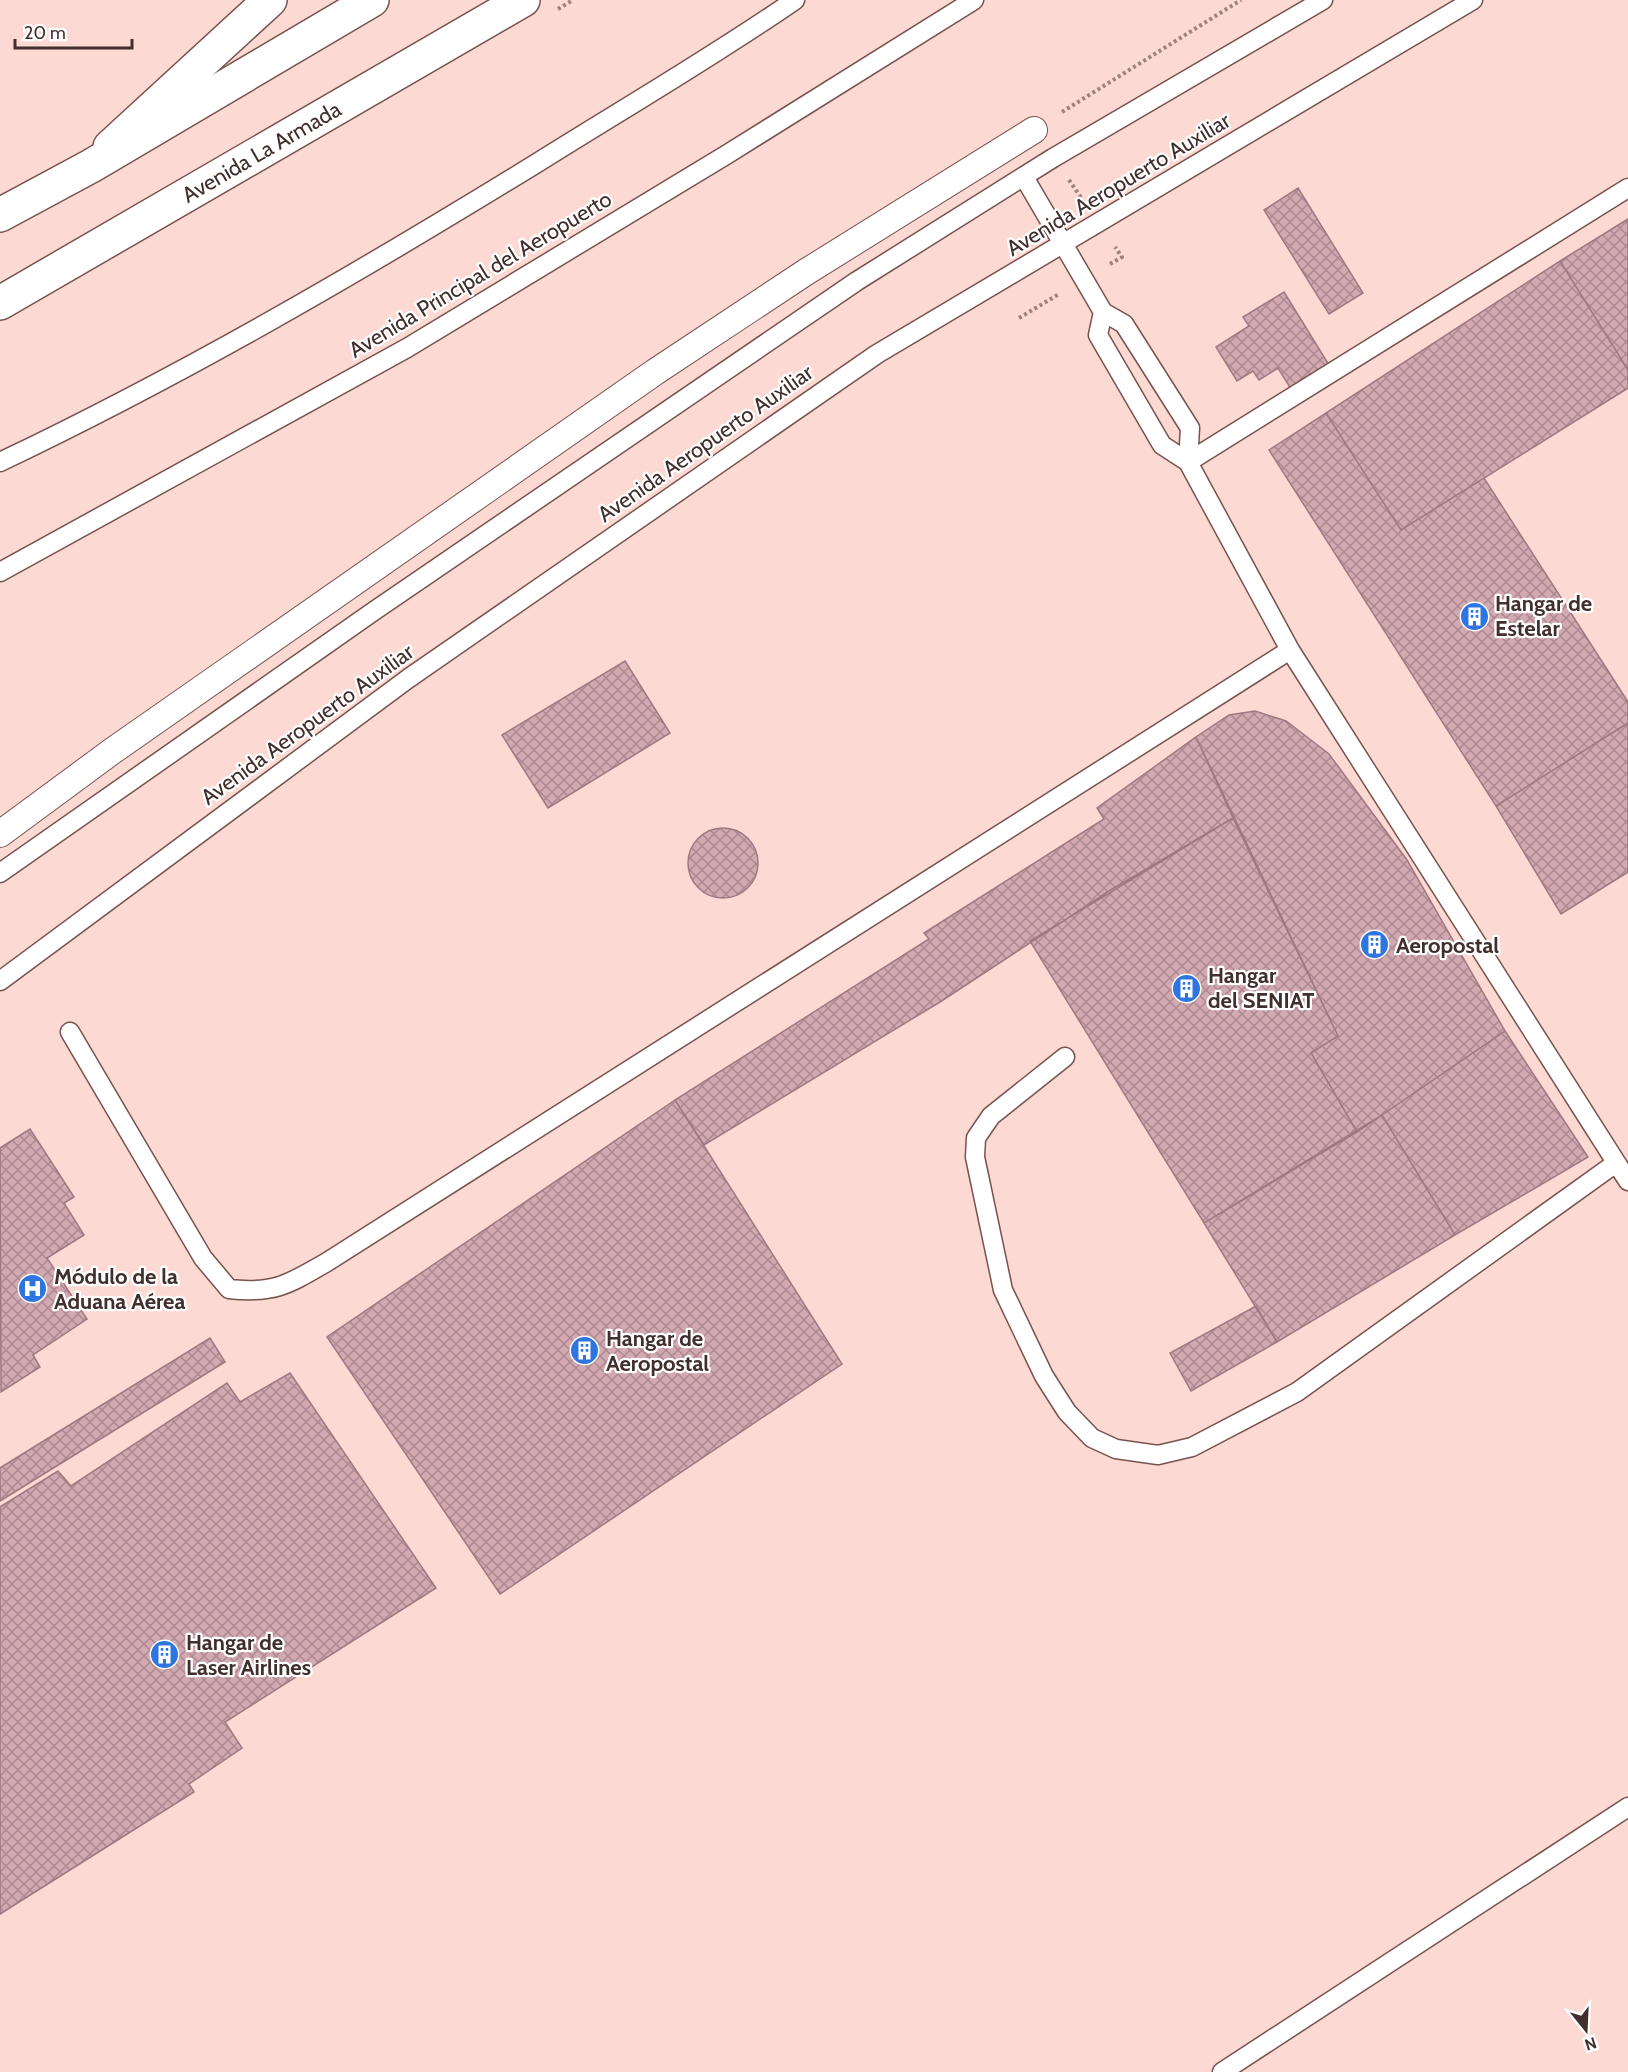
<svg xmlns="http://www.w3.org/2000/svg" width="1628" height="2072" font-family="Cabin,sans-serif">
<style>
.building{fill:url(#building-cross-hatch);stroke:#9f7881;stroke-width:1.5}
.lines{fill:none;stroke-linecap:round;stroke-linejoin:round}
.service-casing{stroke:#78534e;stroke-width:21}
.pedestrian-casing{stroke:#78534e;stroke-width:28}
.minor-casing{stroke:#78534e;stroke-width:36}
.secondary-casing{stroke:#78534e;stroke-width:36}
.path{stroke:#9d837e;stroke-width:4;stroke-dasharray:3 3;stroke-linecap:butt}
.service{stroke:#fff;stroke-width:18}
.pedestrian{stroke:#fff;stroke-width:26}
.minor{stroke:#fff;stroke-width:33}
.secondary{stroke:#fff;stroke-width:33}
.labels{text-anchor:middle;stroke-width:4.5;stroke-linejoin:round;paint-order:stroke}
.street-label{font-size:22px;fill:#402f2c;stroke:#fff}
.poi-label{font-size:22px;font-weight:bold;fill:#402f2c;stroke:#fff;text-anchor:start}
</style>
<defs>
<pattern id="building-cross-hatch" width="8" height="8" patternUnits="userSpaceOnUse" patternTransform="scale(1.5)"><rect width="8" height="8" fill="#d2a8b1"/><path d="M0 0l8 8M0 8l8-8" fill="none" stroke="#ac8990"/></pattern>
</defs>
<rect width="100%" height="100%" fill="#fcd9d3"/>
<path class="building" d="M 1298,188 L 1363,293 L 1329,314 L 1264,210 Z
M 1628,219 L 1628,370 L 1560,261 Z
M 1560,261 L 1628,370 L 1628,388 L 1401,530 L 1326,413 Z
M 1284,292 L 1329,365 L 1291,389 L 1278,368 L 1259,380 L 1253,371 L 1237,381 L 1216,347 L 1249,326 L 1243,317 Z
M 1326,413 L 1401,530 L 1484,478 L 1628,702 L 1628,723 L 1496,806 L 1269,450 Z
M 625,661 L 670,733 L 548,808 L 502,735 Z
M 1255,711 L 1286,721 L 1329,754 L 1407,860 L 1505,1031 L 1357,1132 L 1311,1053 L 1338,1036 L 1196,737 L 1229,715 Z
M 1628,723 L 1628,872 L 1561,914 L 1496,806 Z
M 1196,737 L 1233,818 L 1109,891 L 940,1002 L 704,1145 L 675,1100 L 929,939 L 924,933 L 1104,819 L 1097,808 Z
M 1233,818 L 1338,1036 L 1311,1053 L 1357,1132 L 1204,1223 L 1030,941 Z
M688 863a35 35 0 1 1 70 0a35 35 0 1 1-70 0Z
M 1505,1031 L 1588,1157 L 1455,1235 L 1382,1115 Z
M 675,1100 L 842,1364 L 500,1594 L 327,1337 Z
M 1382,1115 L 1455,1235 L 1277,1342 L 1204,1223 Z
M 30,1129 L 74,1197 L 64,1203 L 84,1235 L 47,1258 L 87,1319 L 33,1355 L 40,1367 L 1,1392 L 0,1148 Z
M 1256,1306 L 1277,1342 L 1191,1391 L 1170,1353 Z
M 210,1338 L 225,1362 L 0,1501 L 0,1468 Z
M 290,1373 L 436,1588 L 225,1722 L 242,1748 L 189,1784 L 194,1792 L 0,1914 L 0,1507 L 58,1471 L 71,1486 L 227,1383 L 240,1402 Z"/>
<g class="lines">
<defs>
<path id="service" d="M 1024,177 L 1103,312 L 1124,324 L 1190,428 L 1188,462
M 0,462 C 185,374 363,270 537,163 C 623,109 711,58 795,0
M 1188,462 L 1628,188
M 0,572 L 407,348 L 726,155 L 974,0
M 1290,650 L 1628,1181
M 0,873 L 374,611 L 857,281 L 1053,158 L 1323,0
M 0,981 L 409,678 L 877,354 L 1473,0
M 70,1032 L 203,1258 L 229,1289 C 275,1294 289,1284 327,1262 L 1290,650 L 1188,462 L 1162,445 L 1098,335 L 1103,312
M 1065,1057 L 991,1116 L 976,1138 L 975,1157 L 1003,1290 L 1044,1376 L 1067,1412 L 1092,1438 L 1116,1449 L 1158,1455 L 1192,1447 L 1297,1392 L 1616,1163
M 1222,2072 L 1628,1807"/>
<path id="pedestrian" d="M 0,834 L 111,752 L 655,372 L 806,272 L 1034,130"/>
<path id="minor" d="M 110,147 L 270,0"/>
<g id="secondary">
<path d="M 0,215 L 91,166 L 372,0"/>
<path id="s1" d="M 0,303 L 523,0"/>
</g>
</defs>
<use href="#service" class="service-casing"/>
<use href="#pedestrian" class="pedestrian-casing"/>
<use href="#minor" class="minor-casing"/>
<use href="#secondary" class="secondary-casing"/>
<path class="path" d="M 558,9 L 573,0
M 1062,112 L 1241,0
M 1069,180 L 1082,199
M 1110,264 L 1122,257 L 1115,247
M 1019,318 L 1059,294"/>
<use href="#service" class="service"/>
<use href="#pedestrian" class="pedestrian"/>
<use href="#minor" class="minor"/>
<use href="#secondary" class="secondary"/>
</g>
<defs>
<symbol id="building-disc" viewBox="-11 -11 22 22"><circle r="9.5" fill="#2f75e2" stroke="#fff"/><path d="M-4-6H4V6H1V3H-1V6H-4ZM-2.5-4.3h1.7v1.8h-1.7ZM.8-4.3h1.7v1.8H.8ZM-2.5-1h1.7V.8h-1.7ZM.8-1h1.7V.8H.8Z" fill="#fff"/></symbol>
<symbol id="hospital-disc" viewBox="-11 -11 22 22"><circle r="9.5" fill="#2f75e2" stroke="#fff"/><path d="M-5-5h3v3.5h4V-5h3V5h-3V1.5h-4V5h-3Z" fill="#fff"/></symbol>
</defs>
<g fill-rule="evenodd">
<use href="#building-disc" x="1458" y="600" width="33" height="33"/>
<use href="#building-disc" x="1358" y="928" width="33" height="33"/>
<use href="#building-disc" x="1170" y="972" width="33" height="33"/>
<use href="#hospital-disc" x="16" y="1272" width="33" height="33"/>
<use href="#building-disc" x="568" y="1334" width="33" height="33"/>
<use href="#building-disc" x="148" y="1638" width="33" height="33"/>
</g>
<g class="labels">
<g class="street-label">
<text dy="8" stroke="none"><textPath href="#s1" startOffset="302">Avenida La Armada</textPath></text>
<text transform="translate(1118 184) rotate(-31)" y="8">Avenida Aeropuerto Auxiliar</text>
<text transform="translate(480 274) rotate(-31)" y="8">Avenida Principal del Aeropuerto</text>
<text transform="translate(705 443) rotate(-35)" y="8">Avenida Aeropuerto Auxiliar</text>
<text transform="translate(307 724) rotate(-36)" y="8">Avenida Aeropuerto Auxiliar</text>
</g>
<g class="poi-label">
<text x="1495" y="611">Hangar de<tspan x="1495" dy="25">Estelar</tspan></text>
<text x="1396" y="953">Aeropostal</text>
<text x="1208" y="983">Hangar<tspan x="1208" dy="25">del SENIAT</tspan></text>
<text x="54" y="1284">Módulo de la<tspan x="54" dy="25">Aduana Aérea</tspan></text>
<text x="606" y="1346">Hangar de<tspan x="606" dy="25">Aeropostal</tspan></text>
<text x="186" y="1650">Hangar de<tspan x="186" dy="25">Laser Airlines</tspan></text>
</g>
</g>
<g transform="translate(1586 2030) rotate(162)" stroke="#ffffff" stroke-width="4.5" paint-order="stroke">
<path d="M0-4.5L10 22L0 15L-10 22Z" fill="#402f2c"/>
<text y="-9" font-size="16" font-weight="bold" text-anchor="middle" fill="#402f2c">N</text>
</g>
<path d="M15 39v9h117v-9" fill="none" stroke="#402f2c" stroke-width="3"/>
<text x="24" y="39" font-size="18" fill="#402f2c" stroke="#ffffff" stroke-width="4.5" paint-order="stroke">20 m</text>
</svg>
